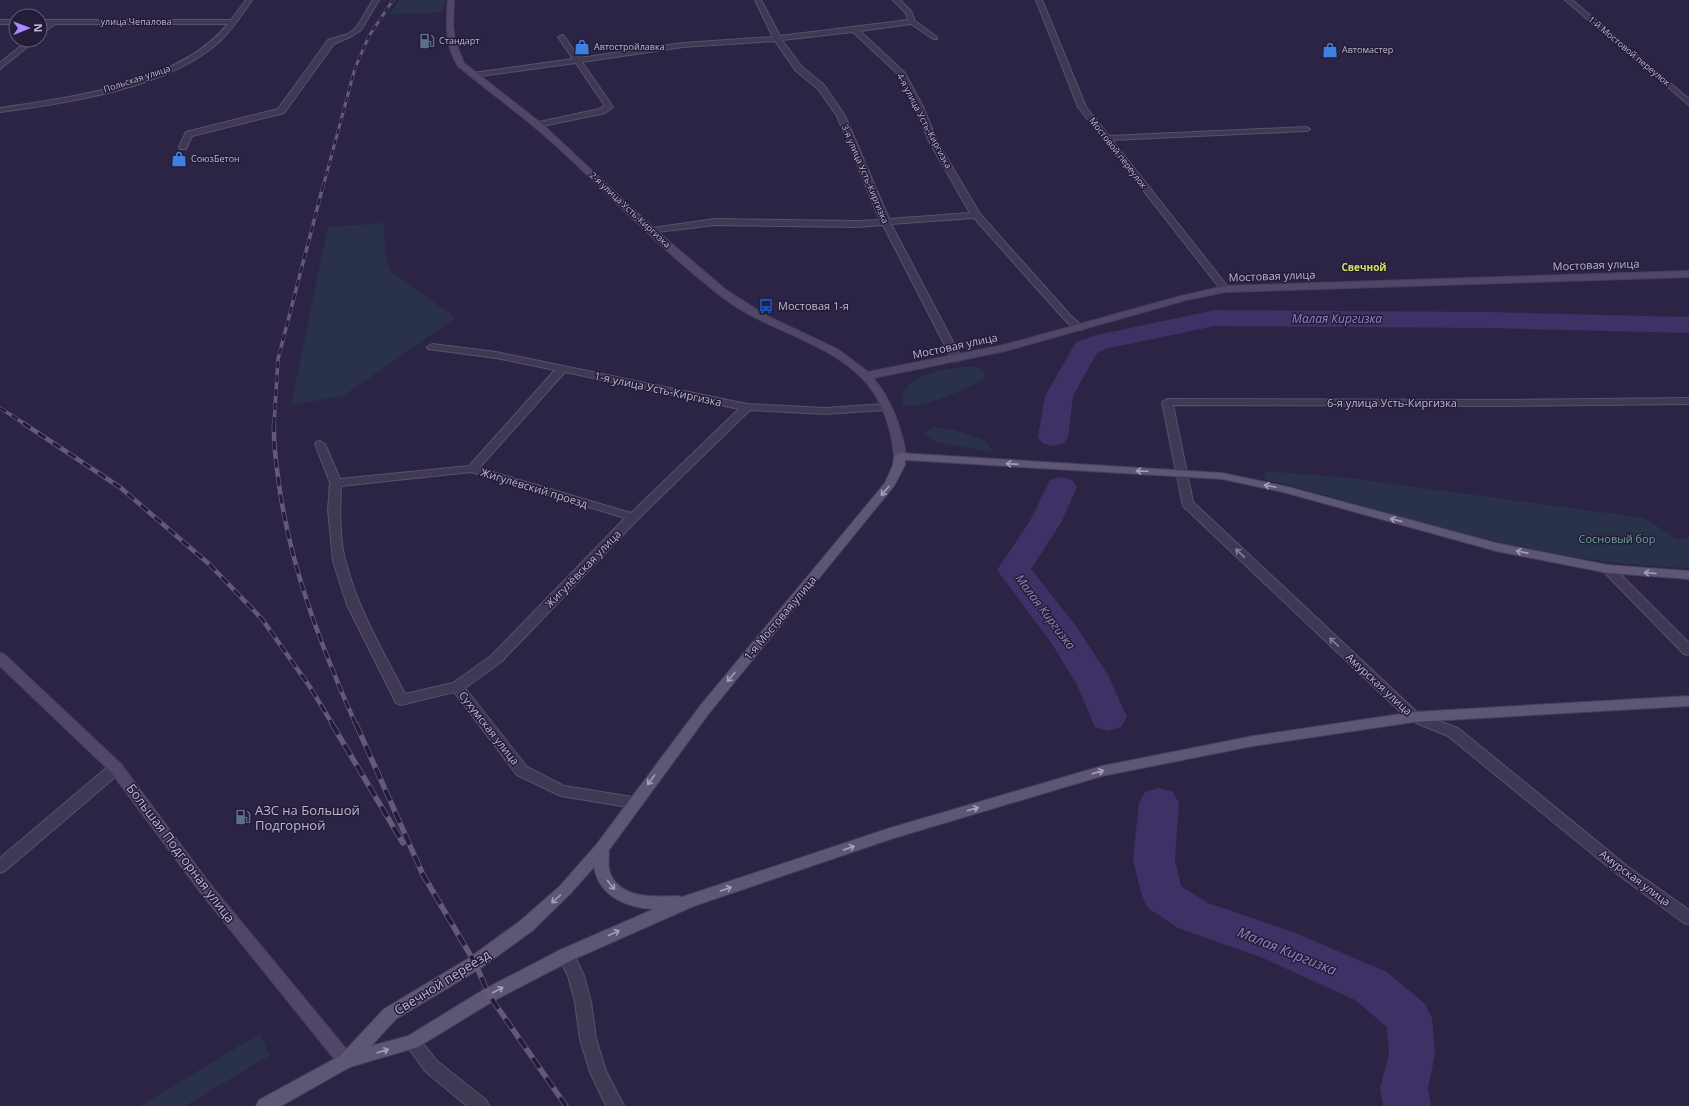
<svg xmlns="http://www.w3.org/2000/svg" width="1689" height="1106" font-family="'Open Sans',sans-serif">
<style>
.green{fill:#293248}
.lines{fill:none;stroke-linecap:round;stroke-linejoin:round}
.river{fill:#3e3166;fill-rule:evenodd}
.street-casing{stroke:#58516b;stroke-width:2}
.secondary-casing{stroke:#463f5a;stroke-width:2}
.primary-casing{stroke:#463f5a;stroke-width:2}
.street{fill:#403954;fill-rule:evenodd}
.secondary{fill:#504667;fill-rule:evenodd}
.primary{fill:#5e5774;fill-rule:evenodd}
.rail-far3-casing{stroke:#635a7b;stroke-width:3}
.rail-far2-casing{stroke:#635a7b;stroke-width:3.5}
.rail-far1-casing{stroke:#635a7b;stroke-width:4.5}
.rail-casing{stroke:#635a7b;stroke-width:5.5}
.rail-far3{stroke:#241d39;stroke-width:2;stroke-dasharray:5.5;stroke-linecap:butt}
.rail-far2{stroke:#241d39;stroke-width:2.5;stroke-dasharray:7;stroke-linecap:butt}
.rail-far1{stroke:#241d39;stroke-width:3;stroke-dasharray:9;stroke-linecap:butt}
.rail{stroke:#241d39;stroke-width:4;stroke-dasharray:12;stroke-linecap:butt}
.oneway{stroke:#a59eb7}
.oneway2{stroke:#857e97}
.labels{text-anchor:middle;stroke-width:3;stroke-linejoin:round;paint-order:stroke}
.far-street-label{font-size:9px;fill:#bdb6cd;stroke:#241d39}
.far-poi-label{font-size:9px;fill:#bdb6cd;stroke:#241d39;text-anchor:start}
.far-neighbourhood-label{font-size:10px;font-weight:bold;fill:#d3e05f;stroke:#241d39}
.street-label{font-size:11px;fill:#bdb6cd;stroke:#241d39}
.poi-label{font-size:11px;fill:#bdb6cd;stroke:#241d39;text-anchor:start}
.park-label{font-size:11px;fill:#6ba19b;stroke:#241d39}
.water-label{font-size:12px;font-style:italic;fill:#9082bb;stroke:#241d39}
.near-poi-label{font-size:13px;fill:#bdb6cd;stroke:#241d39;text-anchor:start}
.near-street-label{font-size:13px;fill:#bdb6cd;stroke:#241d39}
.near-water-label{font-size:14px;font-style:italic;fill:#9082bb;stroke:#241d39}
</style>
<rect width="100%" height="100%" fill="#2c2445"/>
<path class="green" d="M 400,0 L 445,0 L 443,12 L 388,15 Z
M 384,223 L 385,249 L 389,270 L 456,318 L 343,396 L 291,405 L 328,227 Z
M 973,366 L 979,367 L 985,372 L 983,380 L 978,383 C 961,390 920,411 903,404 C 897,374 952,368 973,366 Z
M 933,427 L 950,429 L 981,439 L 985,441 L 993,452 L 938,443 L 924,435 L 924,432 Z
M 1266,471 L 1349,478 L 1645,518 L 1676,539 L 1689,539 L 1689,568 C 1550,565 1417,520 1285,484 L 1265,480 Z
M 259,1034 L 270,1055 L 185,1106 L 140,1106 Z"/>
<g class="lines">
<path class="river" d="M 1215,310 L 1489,312 L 1689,317 L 1689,333 L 1489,328 L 1215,326 L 1105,349 L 1097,353 L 1073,396 L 1068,437 L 1064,443 L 1053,446 L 1042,443 L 1038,437 L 1045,396 L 1076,342 L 1097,335 Z
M 1061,477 L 1072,480 L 1077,487 L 1062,521 L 1031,569 L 1076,626 L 1108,675 L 1127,717 L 1121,727 L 1108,731 L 1095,727 L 1077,685 L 1052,644 L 997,570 L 1030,521 L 1050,480 Z
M 1159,788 L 1173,792 L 1179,803 L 1175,860 L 1181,886 L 1208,903 L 1293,932 L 1387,972 L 1425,1004 L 1432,1018 L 1435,1054 L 1428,1088 L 1431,1106 L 1383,1106 L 1380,1088 L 1389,1054 L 1387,1027 L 1355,1000 L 1263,958 L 1178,928 L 1148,908 L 1142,896 L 1133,860 L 1139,803 L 1145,792 Z"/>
<defs>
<path id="street" d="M 246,0 L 252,0 C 242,14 233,29 220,41 C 169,88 68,103 0,112 L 0,108 C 73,97 179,84 228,24 L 55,24 L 40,35 L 40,29 L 46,24 L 40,24 L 40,20 L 231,20 Z
M 373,0 L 379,0 L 361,30 L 352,36 L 334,44 L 284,113 L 192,136 L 186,149 L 180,149 L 179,147 L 186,132 L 278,109 L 328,40 L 348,34 L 356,28 Z
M 755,0 L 761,0 L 780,36 L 908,20 L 906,13 L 893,0 L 900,0 L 911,11 L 915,21 L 937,37 L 937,39 L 933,39 L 911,24 L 860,31 L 905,73 L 923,107 L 937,141 L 980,214 L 1070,315 L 1082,326 L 1084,328 L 1082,330 L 1076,330 L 1064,319 L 974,218 L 891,224 L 962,359 L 957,362 L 952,359 L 883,225 L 858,227 L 715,225 L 649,233 L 648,231 L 652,228 L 715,219 L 858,221 L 880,220 L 837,116 L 818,89 L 796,71 L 775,41 L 683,47 L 582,62 L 613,107 L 605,113 L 538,127 L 534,125 L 535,123 L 599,109 L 605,106 L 576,63 L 473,77 L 469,75 L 473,73 L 573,59 L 558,37 L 562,35 L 564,36 L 579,58 L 683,43 L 773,37 ZM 853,32 L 898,74 L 915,107 L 929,141 L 970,213 L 889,219 L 845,116 L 824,85 L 802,67 L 782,40 Z
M 1036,0 L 1042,0 L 1086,107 L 1109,136 L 1306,127 L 1310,129 L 1306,131 L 1112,140 L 1228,287 L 1228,291 L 1222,291 L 1078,107 Z
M 1565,0 L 1572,0 L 1689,99 L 1689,105 Z
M 0,20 L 16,20 L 16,24 L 0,24 Z
M 28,40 L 36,40 L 0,69 L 0,63 Z
M 432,344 L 496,352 L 747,404 L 825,408 L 885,404 L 890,407 L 885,410 L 825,414 L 750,410 L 637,520 L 501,662 L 465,688 L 527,767 L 564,786 L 639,798 L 641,802 L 639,806 L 634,808 L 561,796 L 517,775 L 454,692 L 401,705 L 396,703 L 347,605 L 333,561 L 328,510 L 330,483 L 315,444 L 316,442 L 320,441 L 325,444 L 340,479 L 469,466 L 555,370 L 496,358 L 428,349 L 427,347 ZM 565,372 L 739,409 L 631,513 L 479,468 ZM 471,472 L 625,518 L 491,656 L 453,683 L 405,694 C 383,651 358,609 346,563 C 339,540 340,509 341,486 Z
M 1689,398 L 1689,404 L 1493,406 L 1173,405 L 1193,502 L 1419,714 L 1458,728 L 1627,866 L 1689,910 L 1689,924 L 1684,923 L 1617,874 L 1448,736 L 1409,720 L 1183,506 L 1162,402 L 1167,399 L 1493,400 Z
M 1608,565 L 1612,566 L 1689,643 L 1689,655 L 1684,654 L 1604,572 L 1602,569 L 1604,566 Z
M 116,763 L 121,764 L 123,768 L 121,772 L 5,871 L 0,873 L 0,858 L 111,764 Z
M 566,948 L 572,950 L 584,976 L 591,1002 L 596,1039 L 606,1071 L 624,1106 L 606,1106 L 590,1072 L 580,1039 L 575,1002 L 568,976 L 558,955 L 560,950 Z
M 412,1035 L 418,1037 L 437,1061 L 486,1100 L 489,1106 L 467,1106 L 425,1071 L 404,1042 L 406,1037 Z"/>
<path id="secondary" d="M 448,0 L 454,0 L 453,25 L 455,41 L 464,63 L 542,124 L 658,232 L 726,290 L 767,316 L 839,350 L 868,372 L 1004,345 L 1181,296 L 1225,286 L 1689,271 L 1689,277 L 1225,292 L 1186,300 L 1005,351 L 873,378 C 891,399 902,428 906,456 L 900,459 L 894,456 C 892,429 882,399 863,379 C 825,340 767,331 725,299 C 663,252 609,194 552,142 C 522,115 489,92 458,66 C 445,45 446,24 448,0 Z
M 0,653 L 5,655 L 121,764 L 210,884 L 352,1056 L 354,1061 L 352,1066 L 346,1069 L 340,1066 L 200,892 L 111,772 L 0,666 Z"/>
<path id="primary" d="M 900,453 L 1222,473 L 1288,487 L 1496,543 L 1608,565 L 1689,571 L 1689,579 L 1608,573 L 1496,551 L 1283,492 L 1222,479 L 905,460 L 905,465 L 894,486 L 710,712 L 609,850 C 609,856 608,863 609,869 C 616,899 654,897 677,896 L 682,897 L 890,828 L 1102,766 L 1253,736 L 1414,712 L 1689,696 L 1689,706 L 1414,722 L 1253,746 L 1102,776 L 891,839 L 694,906 L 572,960 L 495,1000 L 418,1047 L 350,1067 L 281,1106 L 256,1106 L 259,1100 L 340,1056 L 384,1009 L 469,958 L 520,921 L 560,886 L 596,845 L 700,706 L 885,483 L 893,465 L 894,456 ZM 594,867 C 599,897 628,908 654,909 L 560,950 L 483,990 L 408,1036 L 371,1046 L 396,1019 L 481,968 L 532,931 L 570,894 Z"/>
</defs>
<use href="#street" class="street-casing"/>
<use href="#secondary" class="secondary-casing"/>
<use href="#primary" class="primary-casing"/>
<use href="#street" class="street"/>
<use href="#secondary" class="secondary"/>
<use href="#primary" class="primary"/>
<defs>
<path id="rail-far3" d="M 323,187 L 355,68 L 369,36 L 393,0"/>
<path id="rail-far2" d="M 0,408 L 25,424
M 274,424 L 278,359 L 323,186"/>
<path id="rail-far1" d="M 23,423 L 121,488 L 209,564 L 262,619 L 310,687 L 333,725
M 274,423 C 273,444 276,463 279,484 C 290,567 322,648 356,725"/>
<path id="rail" d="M 332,724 L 403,843
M 356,724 L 424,877
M 422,873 L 475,963 L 489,995 L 566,1106"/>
</defs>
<use href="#rail-far3" class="rail-far3-casing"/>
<use href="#rail-far2" class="rail-far2-casing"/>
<use href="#rail-far1" class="rail-far1-casing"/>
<use href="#rail" class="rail-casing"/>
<use href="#rail-far3" class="rail-far3"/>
<use href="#rail-far2" class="rail-far2"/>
<use href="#rail-far1" class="rail-far1"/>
<use href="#rail" class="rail"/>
</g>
<defs><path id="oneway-shaft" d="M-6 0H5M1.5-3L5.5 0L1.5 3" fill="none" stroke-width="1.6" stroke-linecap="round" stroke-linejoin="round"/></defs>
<g class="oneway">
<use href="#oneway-shaft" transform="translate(1012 464) rotate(-176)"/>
<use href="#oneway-shaft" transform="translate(1142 471) rotate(-178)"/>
<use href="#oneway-shaft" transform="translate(1270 486) rotate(-168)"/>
<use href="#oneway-shaft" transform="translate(885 491) rotate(130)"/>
<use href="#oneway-shaft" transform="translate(1396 520) rotate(-165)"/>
<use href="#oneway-shaft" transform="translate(1522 552) rotate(-169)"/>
<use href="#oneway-shaft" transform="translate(1650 573) rotate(-175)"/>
<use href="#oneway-shaft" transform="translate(731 677) rotate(130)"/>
<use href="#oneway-shaft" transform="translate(1098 772) rotate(-16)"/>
<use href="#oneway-shaft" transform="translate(651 780) rotate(127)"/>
<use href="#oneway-shaft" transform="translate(973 809) rotate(-16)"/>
<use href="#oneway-shaft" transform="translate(849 848) rotate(-19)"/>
<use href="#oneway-shaft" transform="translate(611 885) rotate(52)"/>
<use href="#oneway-shaft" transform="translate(726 889) rotate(-19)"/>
<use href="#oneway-shaft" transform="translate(556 899) rotate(138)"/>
<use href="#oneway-shaft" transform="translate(614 933) rotate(-24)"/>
<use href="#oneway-shaft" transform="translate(498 990) rotate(-28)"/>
<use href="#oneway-shaft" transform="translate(383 1051) rotate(-16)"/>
</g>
<g class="oneway2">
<use href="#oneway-shaft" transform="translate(1240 553) rotate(-137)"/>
<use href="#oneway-shaft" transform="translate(1334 642) rotate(-137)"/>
</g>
<defs>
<symbol id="fuel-bare" viewBox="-9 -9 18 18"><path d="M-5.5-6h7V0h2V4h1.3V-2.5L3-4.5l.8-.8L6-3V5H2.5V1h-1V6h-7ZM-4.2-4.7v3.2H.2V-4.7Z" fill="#5c6f8a" stroke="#241d39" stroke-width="2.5" paint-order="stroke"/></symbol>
<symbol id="shop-bare" viewBox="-9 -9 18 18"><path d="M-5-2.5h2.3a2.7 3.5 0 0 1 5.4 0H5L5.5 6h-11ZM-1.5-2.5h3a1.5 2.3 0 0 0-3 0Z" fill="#3f7fe0" stroke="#241d39" stroke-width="2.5" paint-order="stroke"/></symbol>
<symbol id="bus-bare" viewBox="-9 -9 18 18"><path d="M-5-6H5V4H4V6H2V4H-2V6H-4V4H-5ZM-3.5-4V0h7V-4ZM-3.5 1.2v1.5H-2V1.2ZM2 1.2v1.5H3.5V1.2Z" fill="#1a4fb4" stroke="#241d39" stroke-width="2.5" paint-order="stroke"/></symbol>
</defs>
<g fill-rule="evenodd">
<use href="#fuel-bare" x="416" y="30" width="22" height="22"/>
<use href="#shop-bare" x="571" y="36" width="22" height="22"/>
<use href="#shop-bare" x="1319" y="39" width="22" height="22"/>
<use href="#shop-bare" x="168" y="148" width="22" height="22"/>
<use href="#bus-bare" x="755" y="295" width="22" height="22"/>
<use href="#fuel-bare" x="232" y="806" width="22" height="22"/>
</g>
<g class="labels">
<g class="far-street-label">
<text x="136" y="25">улица Чепалова</text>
<text transform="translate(1629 51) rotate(40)" y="3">1-й Мостовой переулок</text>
<text transform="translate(137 79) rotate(-18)" y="3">Польская улица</text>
<text transform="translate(924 121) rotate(62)" y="3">4-я улица Усть-Киргизка</text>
<text transform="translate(1118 153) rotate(52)" y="3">Мостовой переулок</text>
<text transform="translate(865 174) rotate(67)" y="3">3-я улица Усть-Киргизка</text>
<text transform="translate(630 210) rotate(43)" y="3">2-я улица Усть-Киргизка</text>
</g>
<g class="far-poi-label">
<text x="439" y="44">Стандарт</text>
<text x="594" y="50">Автостройлавка</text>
<text x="1342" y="53">Автомастер</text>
<text x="191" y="162">СоюзБетон</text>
</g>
<g class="far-neighbourhood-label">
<text x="1364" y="271">Свечной</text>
</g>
<g class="street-label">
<text transform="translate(1596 265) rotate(-2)" y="4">Мостовая улица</text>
<text transform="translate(1272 276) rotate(-2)" y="4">Мостовая улица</text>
<text transform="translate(955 346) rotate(-12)" y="4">Мостовая улица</text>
<text transform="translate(658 389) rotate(12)" y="4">1-я улица Усть-Киргизка</text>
<text x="1392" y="407">6-я улица Усть-Киргизка</text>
<text transform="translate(534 488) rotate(17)" y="4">Жигулёвский проезд</text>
<text transform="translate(583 569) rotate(-46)" y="4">Жигулёвская улица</text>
<text transform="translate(780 618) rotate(-50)" y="4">1-я Мостовая улица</text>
<text transform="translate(1379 684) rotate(43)" y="4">Амурская улица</text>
<text transform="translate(489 728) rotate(52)" y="4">Сухумская улица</text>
<text transform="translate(1635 878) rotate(37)" y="4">Амурская улица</text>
</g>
<g class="poi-label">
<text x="778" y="310">Мостовая 1-я</text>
</g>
<g class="park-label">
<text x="1617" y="543">Сосновый бор</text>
</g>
<g class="water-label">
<text x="1337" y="323">Малая Киргизка</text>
<text transform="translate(1045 612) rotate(53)" y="4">Малая Киргизка</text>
</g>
<g class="near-poi-label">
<text x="255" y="815">АЗС на Большой<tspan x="255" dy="15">Подгорной</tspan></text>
</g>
<g class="near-street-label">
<text transform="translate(181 853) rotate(53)" y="5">Большая Подгорная улица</text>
<text transform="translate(442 982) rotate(-32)" y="5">Свечной переезд</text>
</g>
<g class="near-water-label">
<text transform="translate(1287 951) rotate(22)" y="5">Малая Киргизка</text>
</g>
</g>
<g transform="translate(28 28) rotate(89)"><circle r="19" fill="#241d39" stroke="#615a74"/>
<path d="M0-3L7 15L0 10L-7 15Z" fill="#aa89ff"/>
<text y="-6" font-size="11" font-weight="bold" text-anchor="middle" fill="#bdb6cd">N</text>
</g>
</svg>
